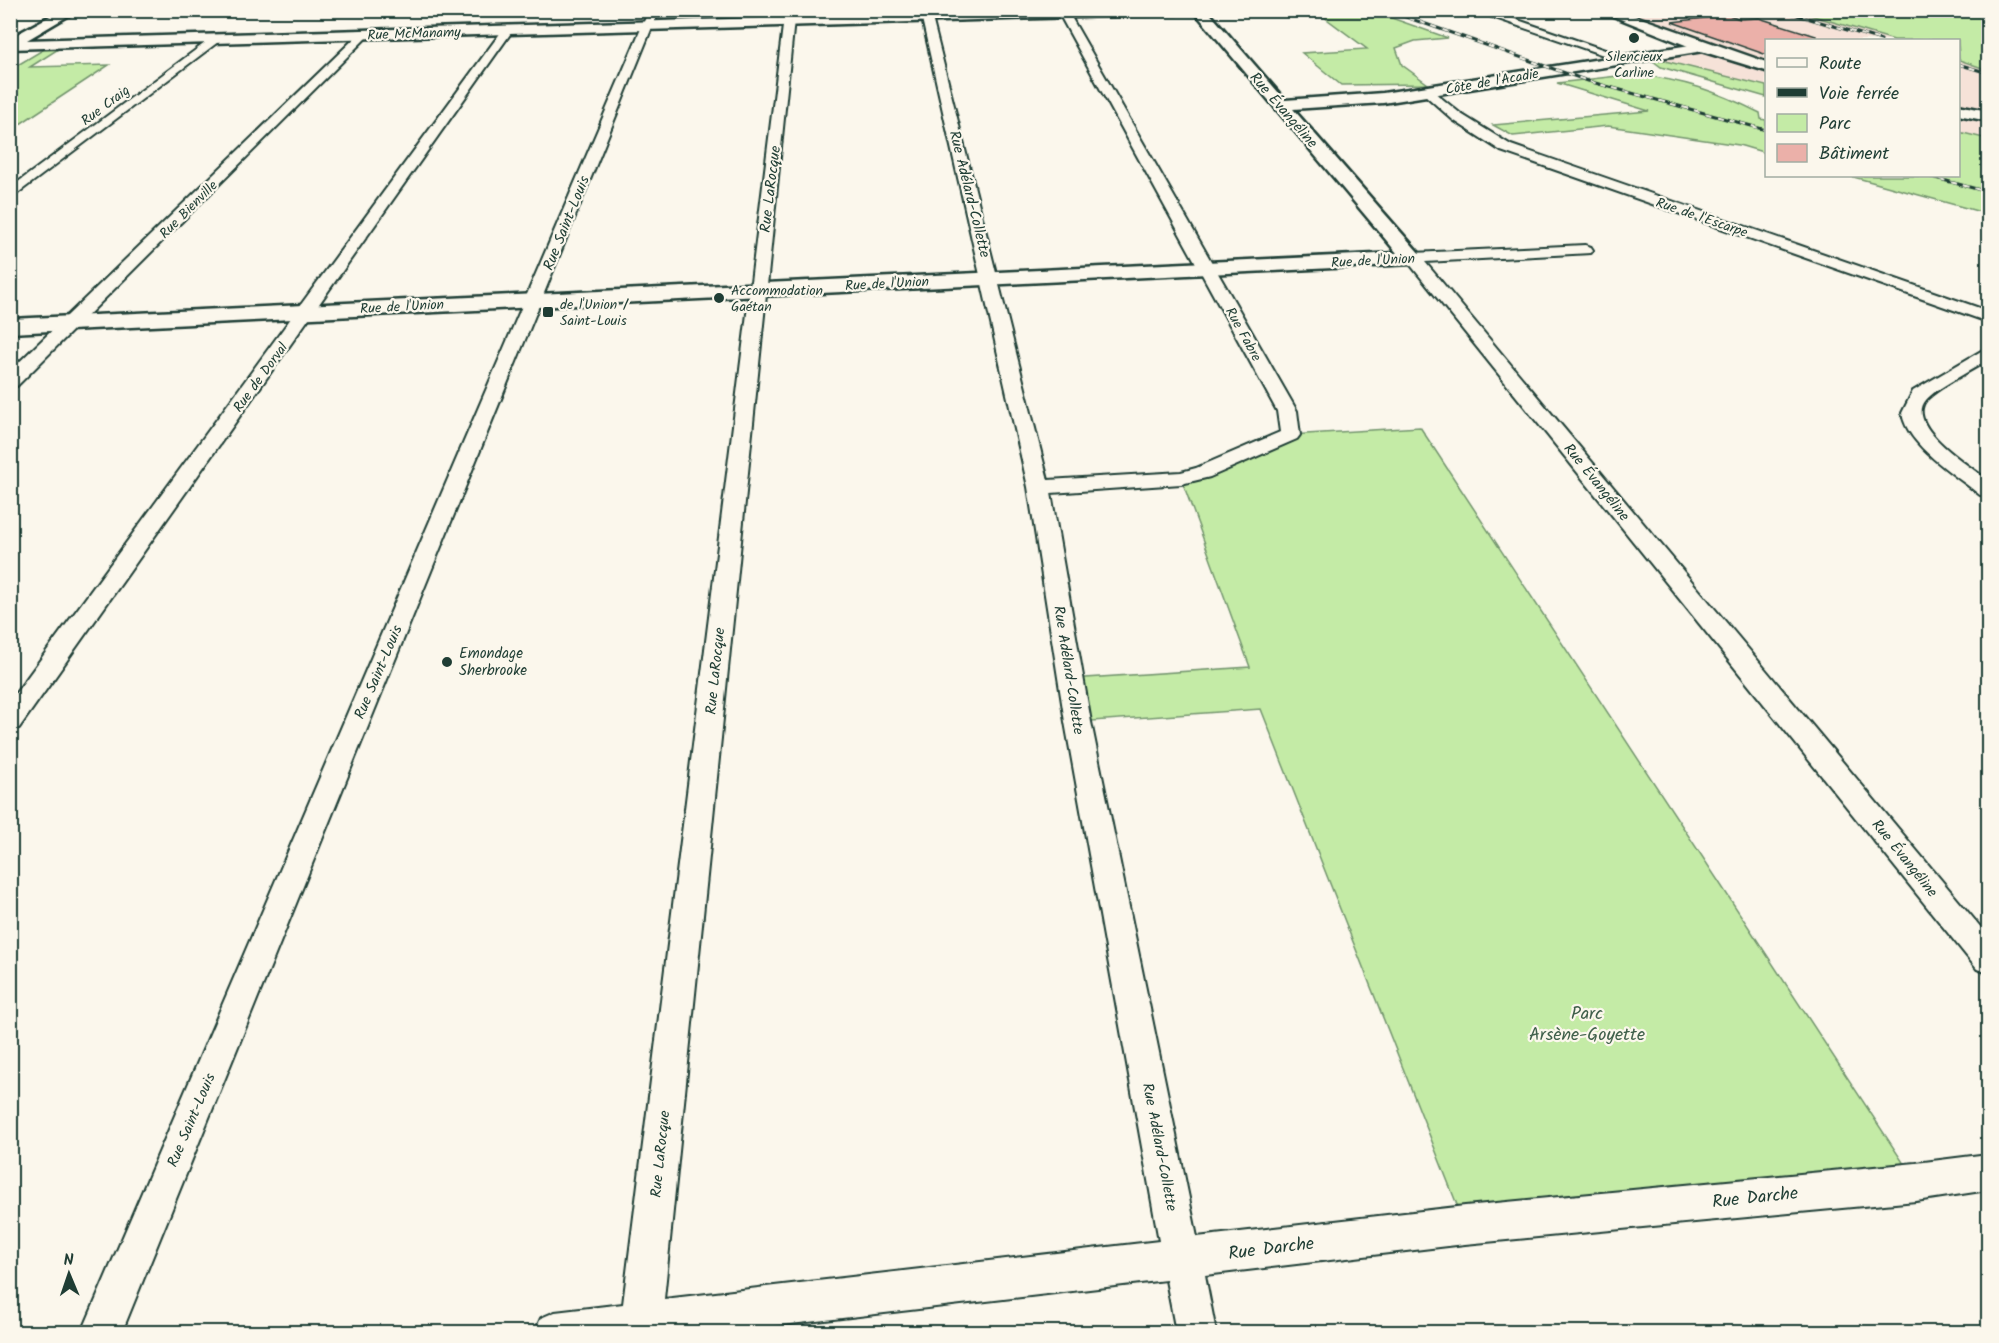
<svg xmlns="http://www.w3.org/2000/svg" width="1999" height="1343" font-family="Kalam,sans-serif">
<style>
.built{fill:#f6e2d8}
.green{fill:#c4eba6;stroke:#72946d;stroke-width:1.5}
.building{fill:#ebb0a9;stroke:#1f3d34;stroke-width:1.5}
.lines{fill:none;stroke-linecap:round;stroke-linejoin:round}
.street-casing{stroke:#1f3d34;stroke-width:4}
.secondary-casing{stroke:#1f3d34;stroke-width:5}
.primary-casing{stroke:#1f3d34;stroke-width:5}
.street{fill:#fbf7ec;fill-rule:evenodd}
.secondary{fill:#fbf7ec;fill-rule:evenodd}
.primary{fill:#fbf7ec;fill-rule:evenodd}
.rail-casing{stroke:#1f3d34;stroke-width:3}
.rail{stroke:#fbf7ec;stroke-width:2;stroke-dasharray:6;stroke-linecap:butt}
.poi-dot{fill:#1f3d34;stroke:#fbf7ec;stroke-width:2}
.labels{text-anchor:middle;stroke-width:4.5;stroke-linejoin:round;paint-order:stroke}
.far-street-label{font-size:14px;fill:#1f3d34;stroke:#fbf7ec}
.far-poi-label{font-size:14px;fill:#1f3d34;stroke:#fbf7ec;text-anchor:start}
.street-label{font-size:15px;fill:#1f3d34;stroke:#fbf7ec}
.poi-label{font-size:15px;fill:#1f3d34;stroke:#fbf7ec;text-anchor:start}
.near-park-label{font-size:18px;fill:#40604b;stroke:#fbf7ec}
.near-street-label{font-size:18px;fill:#1f3d34;stroke:#fbf7ec}
</style>
<rect width="100%" height="100%" fill="#fbf7ec"/>
<filter id="ink" filterUnits="userSpaceOnUse"><feTurbulence type="fractalNoise" baseFrequency=".0167" numOctaves="2"/><feDisplacementMap in="SourceGraphic" scale="12" xChannelSelector="R" yChannelSelector="G"/><feConvolveMatrix kernelMatrix="1 2 1 2 8 2 1 2 1" color-interpolation-filters="sRGB"/></filter>
<g filter="url(#ink)">
<path class="built" d="M 1604,11 L 1796,11 L 1894,40 L 1766,40 L 1766,86 L 1644,56 L 1701,47 Z
M 1959,60 L 1988,70 L 1988,139 L 1959,132 Z"/>
<path class="green" d="M 1316,11 L 1372,11 L 1448,38 L 1415,41 L 1396,48 L 1402,65 L 1428,84 L 1341,85 L 1302,53 L 1367,49 Z
M 1796,11 L 1828,13 L 1988,11 L 1988,70 L 1959,60 L 1958,40 L 1894,40 Z
M 46,48 L 60,48 L 30,67 L 109,65 L 11,130 L 11,69 Z
M 1657,59 L 1766,86 L 1766,97 L 1661,67 L 1653,61 Z
M 1635,74 C 1686,81 1714,90 1760,113 L 1761,119 L 1766,120 L 1766,153 L 1739,145 L 1608,126 L 1513,136 L 1493,125 L 1649,111 L 1557,83 Z
M 1959,132 L 1988,139 L 1988,214 L 1850,176 L 1958,176 Z
M 1420,427 L 1916,1182 L 1465,1225 L 1261,709 L 1078,722 L 1071,679 L 1250,667 L 1181,478 L 1290,435 Z"/>
<path class="building" d="M 1729,15 L 1740,19 L 1759,18 L 1816,36 L 1815,40 L 1767,40 L 1767,55 L 1672,22 Z"/>
<g class="lines">
<defs>
<path id="street" d="M 649,10 L 659,10 L 122,1332 L 82,1332 Z
M 785,10 L 795,10 L 664,1299 L 1159,1241 L 1065,722 L 1028,487 L 920,10 L 930,10 L 1048,480 L 1181,472 L 1196,468 L 1280,432 L 1277,411 L 1057,10 L 1067,10 L 1297,411 L 1300,435 L 1297,439 L 1210,477 L 1181,484 L 1051,493 L 1091,722 L 1197,1237 L 1465,1206 L 1916,1163 L 1988,1154 L 1988,1190 L 1916,1201 L 1465,1244 L 1205,1275 L 1216,1332 L 1176,1332 L 1166,1280 L 722,1332 L 535,1332 L 541,1318 L 555,1312 L 623,1304 Z
M 1472,10 L 1489,10 L 1631,59 L 1621,61 Z
M 504,28 L 513,30 L 19,728 L 10,730 L 10,701 Z
M 360,33 L 369,35 L 17,386 L 10,388 L 10,371 Z
M 213,37 L 222,39 L 10,199 L 10,188 Z
M 1429,88 L 1461,114 L 1511,145 L 1988,311 L 1988,322 L 1501,151 L 1453,120 L 1425,95 L 1425,89 Z
M 1585,245 L 1591,247 L 1593,250 L 1591,253 L 1425,262 L 1988,936 L 1988,973 L 1977,969 L 1405,258 L 1413,253 Z
M 1988,347 L 1988,360 C 1974,369 1936,388 1926,400 C 1904,426 1971,467 1988,480 L 1988,496 L 1980,495 C 1956,475 1907,446 1902,413 L 1913,391 Z"/>
<path id="secondary" d="M 61,10 L 78,10 L 27,40 L 1028,10 L 1183,10 L 1177,14 L 10,49 L 10,38 Z
M 1193,10 L 1207,10 L 1285,100 L 1383,93 L 1703,43 L 1710,47 L 1703,51 L 1383,103 L 1293,109 L 1420,254 L 1423,258 L 1420,262 L 1413,264 L 10,333 L 10,319 L 1397,253 Z"/>
<path id="primary" d="M 1598,10 L 1618,10 L 1766,62 L 1766,71 L 1698,50 Z
M 1958,105 L 1988,111 L 1988,121 L 1958,115 Z"/>
</defs>
<use href="#street" class="street-casing"/>
<use href="#secondary" class="secondary-casing"/>
<use href="#primary" class="primary-casing"/>
<use href="#street" class="street"/>
<use href="#secondary" class="secondary"/>
<use href="#primary" class="primary"/>
<defs>
<path id="rail" d="M 1386,10 L 1588,81 L 1766,130
M 1780,10 L 1881,40
M 1958,64 L 1988,73
M 1928,176 L 1988,192"/>
</defs>
<use href="#rail" class="rail-casing"/>
<use href="#rail" class="rail"/>
</g>
</g>
<g class="poi-dot">
<circle cx="1634" cy="38" r="6"/>
<circle cx="719" cy="298" r="6"/>
<rect x="542" y="306" width="12" height="12" rx="3"/>
<circle cx="447" cy="662" r="6"/>
</g>
<g class="labels">
<g class="far-street-label">
<text transform="translate(414 33) rotate(-2)" y="5">Rue McManamy</text>
<text transform="translate(1492 81) rotate(-10)" y="5">Côte de l'Acadie</text>
<text transform="translate(105 105) rotate(-37)" y="5">Rue Craig</text>
<text transform="translate(188 209) rotate(-45)" y="5">Rue Bienville</text>
<text transform="translate(1702 217) rotate(19)" y="5">Rue de l'Escarpe</text>
<text transform="translate(1373 260) rotate(-3)" y="5">Rue de l'Union</text>
<text transform="translate(887 283) rotate(-3)" y="5">Rue de l'Union</text>
<text transform="translate(402 306) rotate(-3)" y="5">Rue de l'Union</text>
<text transform="translate(1244 334) rotate(61)" y="5">Rue Fabre</text>
<text transform="translate(260 377) rotate(-54)" y="5">Rue de Dorval</text>
</g>
<g class="far-poi-label">
<text x="1634" y="61" text-anchor="middle">Silencieux<tspan x="1634" dy="16">Carline</tspan></text>
<text x="731" y="295">Accommodation<tspan x="731" dy="16">Gaétan</tspan></text>
<text x="560" y="309">de l'Union /<tspan x="560" dy="16">Saint-Louis</tspan></text>
</g>
<g class="street-label">
<text transform="translate(1284 110) rotate(49)" y="5">Rue Évangéline</text>
<text transform="translate(770 189) rotate(-83)" y="5">Rue LaRocque</text>
<text transform="translate(970 194) rotate(76)" y="5">Rue Adélard-Collette</text>
<text transform="translate(566 223) rotate(-68)" y="5">Rue Saint-Louis</text>
<text transform="translate(1597 482) rotate(51)" y="5">Rue Évangéline</text>
<text transform="translate(1069 670) rotate(81)" y="5">Rue Adélard-Collette</text>
<text transform="translate(715 671) rotate(-84)" y="5">Rue LaRocque</text>
<text transform="translate(378 672) rotate(-67)" y="5">Rue Saint-Louis</text>
<text transform="translate(1905 858) rotate(51)" y="5">Rue Évangéline</text>
<text transform="translate(191 1120) rotate(-67)" y="5">Rue Saint-Louis</text>
<text transform="translate(1160 1147) rotate(79)" y="5">Rue Adélard-Collette</text>
<text transform="translate(660 1154) rotate(-84)" y="5">Rue LaRocque</text>
</g>
<g class="poi-label">
<text x="459" y="658">Emondage<tspan x="459" dy="17">Sherbrooke</tspan></text>
</g>
<g class="near-park-label">
<text x="1587" y="1019">Parc<tspan x="1587" dy="21">Arsène-Goyette</tspan></text>
</g>
<g class="near-street-label">
<text transform="translate(1755 1197) rotate(-6)" y="6">Rue Darche</text>
<text transform="translate(1271 1248) rotate(-7)" y="6">Rue Darche</text>
</g>
</g>
<rect width="1999" height="1343" fill="none" stroke="#fbf7ec" stroke-width="36"/>
<rect x="18" y="18" width="1963" height="1307" fill="none" stroke="#1f3d34" stroke-width="2" filter="url(#ink)"/>
<rect x="1765" y="39" width="195" height="138" fill="#fbf7ec" stroke="#a3ada2" stroke-width="1.5"/>
<rect x="1777" y="58" width="30" height="9" fill="#fbf7ec" stroke="#a3ada2" stroke-width="1.5"/>
<text x="1819" y="69" font-size="18" fill="#1f3d34">Route</text>
<rect x="1777" y="88" width="30" height="9" fill="#1f3d34" stroke="#a3ada2" stroke-width="1.5"/>
<text x="1819" y="99" font-size="18" fill="#1f3d34">Voie ferrée</text>
<rect x="1777" y="114" width="30" height="18" fill="#c4eba6" stroke="#a3ada2" stroke-width="1.5"/>
<text x="1819" y="129" font-size="18" fill="#1f3d34">Parc</text>
<rect x="1777" y="144" width="30" height="18" fill="#ebb0a9" stroke="#a3ada2" stroke-width="1.5"/>
<text x="1819" y="159" font-size="18" fill="#1f3d34">Bâtiment</text>
<g transform="translate(69 1274) rotate(358)" stroke="#fbf7ec" stroke-width="4.5" paint-order="stroke">
<path d="M0-4.5L10 22L0 15L-10 22Z" fill="#1f3d34"/>
<text y="-9" font-size="16" font-weight="bold" text-anchor="middle" fill="#1f3d34">N</text>
</g>
</svg>
